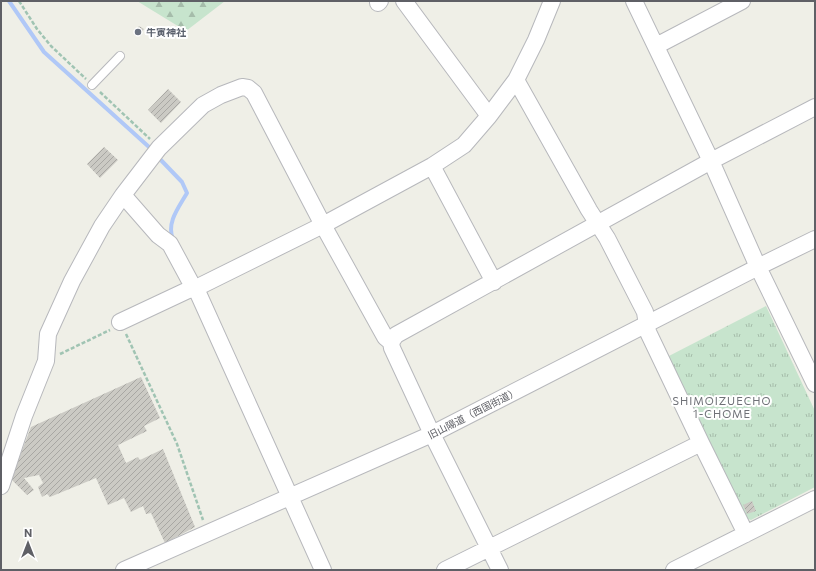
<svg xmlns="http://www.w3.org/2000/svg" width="816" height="571" font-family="Commissioner,'Noto Sans JP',sans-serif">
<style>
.forest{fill:url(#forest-firs)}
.park{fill:url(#park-tufts)}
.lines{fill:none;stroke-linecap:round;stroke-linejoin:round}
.stream{stroke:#b0c8f7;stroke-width:4}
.building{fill:url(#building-hatch)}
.lane-casing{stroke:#b7b8bc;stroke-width:10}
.street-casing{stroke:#b7b8bc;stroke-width:18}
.path{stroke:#a0c4b3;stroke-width:2.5;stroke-dasharray:4 2;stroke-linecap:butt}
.lane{stroke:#fff;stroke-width:8}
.street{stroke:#fff;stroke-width:16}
.worship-dot{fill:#6b7280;stroke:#fff;stroke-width:1.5}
.labels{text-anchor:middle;stroke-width:4;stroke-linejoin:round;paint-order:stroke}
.worship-label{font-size:10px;font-weight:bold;fill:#5b616d;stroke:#fff;text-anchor:start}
.street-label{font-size:10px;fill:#5f6066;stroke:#fff}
.neighbourhood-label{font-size:11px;letter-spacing:1px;fill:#707278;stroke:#fff}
</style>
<defs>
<pattern id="forest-firs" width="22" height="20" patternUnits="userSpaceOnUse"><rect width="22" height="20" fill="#c7e4cd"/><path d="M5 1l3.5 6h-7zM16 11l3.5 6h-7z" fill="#a5bcaa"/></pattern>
<pattern id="park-tufts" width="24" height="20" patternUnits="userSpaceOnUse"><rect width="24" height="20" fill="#c7e4cd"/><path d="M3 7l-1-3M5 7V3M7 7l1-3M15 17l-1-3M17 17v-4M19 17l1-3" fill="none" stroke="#a5bcaa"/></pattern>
<pattern id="building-hatch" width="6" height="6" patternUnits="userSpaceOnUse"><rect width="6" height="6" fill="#cbcac4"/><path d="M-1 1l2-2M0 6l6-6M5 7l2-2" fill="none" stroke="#a8a7a3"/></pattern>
</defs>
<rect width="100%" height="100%" fill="#efefe7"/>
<path class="forest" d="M 137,1 L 225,1 L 186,31 Z"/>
<path class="park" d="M 766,306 L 815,411 L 815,487 L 751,520 L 745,518 L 667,357 Z"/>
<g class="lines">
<path class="stream" d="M 9,1 L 44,52 L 149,147
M 158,157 L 182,182 L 187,193 C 179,207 166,223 173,239"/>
</g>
<path class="building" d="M 139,26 L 144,29 L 139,36 L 134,33 Z
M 168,89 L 181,102 L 161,123 L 148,110 Z
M 104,147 L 118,160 L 100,178 L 87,164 Z
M 141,377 L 160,418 L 144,426 L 147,431 L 118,445 L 126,463 L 138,457 L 140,460 L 163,449 L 195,527 L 165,543 L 151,513 L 146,514 L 143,506 L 131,512 L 124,498 L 108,505 L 96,478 L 50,497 L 47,494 L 42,497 L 38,487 L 43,483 L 39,475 L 24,478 L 34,490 L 27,495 L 11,479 L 31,427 Z
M 752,501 L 756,511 L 747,514 L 743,505 Z"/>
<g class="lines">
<defs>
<path id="lane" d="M 92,85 L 120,56"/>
<path id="street" d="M 404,1 L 489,116
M 634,1 L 711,161 L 758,267 L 815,384
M 378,3 L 380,1
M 656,46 L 742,1
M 516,80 L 589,210 L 607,238 L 645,312 L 648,332 L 701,443 L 746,534
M 432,166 L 494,282
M 123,195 L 158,235 L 170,244 L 191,283 L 198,293 L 323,570
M 120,322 L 186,291 L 200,286 L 323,225 L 432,166 L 464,145 L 489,116 L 516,80 L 536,40 L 552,1
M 1,486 L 24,416 L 46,361 L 48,334 L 72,281 L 102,226 L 123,195 L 159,148 L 203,105 L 221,95 L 242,87 L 248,88 L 254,93 L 323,225 L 385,337 L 391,342
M 124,570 L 432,434 L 764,264 L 815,239
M 445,570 L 701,443
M 500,570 L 432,434 L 392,348 L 391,342 L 396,335 L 711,161 L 815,107
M 674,570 L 815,499"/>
</defs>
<use href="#lane" class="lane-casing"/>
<use href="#street" class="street-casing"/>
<path class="path" d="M 19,1 L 37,29 L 51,46 L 86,79
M 100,92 L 150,139
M 126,334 L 177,444 L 203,520
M 60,354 L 110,330"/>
<use href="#lane" class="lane"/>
<use href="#street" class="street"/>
</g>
<circle class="worship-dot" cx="138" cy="32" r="4"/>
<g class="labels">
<g class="worship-label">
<text x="146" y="36">牛寅神社</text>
</g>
<g class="street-label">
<text transform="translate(473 413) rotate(-27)" y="4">旧山陽道（西国街道）</text>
</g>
<g class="neighbourhood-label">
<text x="722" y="405">SHIMOIZUECHO<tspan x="722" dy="13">1-CHOME</tspan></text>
</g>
</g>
<rect width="816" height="571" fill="none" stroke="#5f6066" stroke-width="4"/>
<g transform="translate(28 543)" stroke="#ffffff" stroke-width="3" paint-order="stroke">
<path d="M0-3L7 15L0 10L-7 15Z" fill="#5f6066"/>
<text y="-6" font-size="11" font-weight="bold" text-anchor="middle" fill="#5f6066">N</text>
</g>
</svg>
